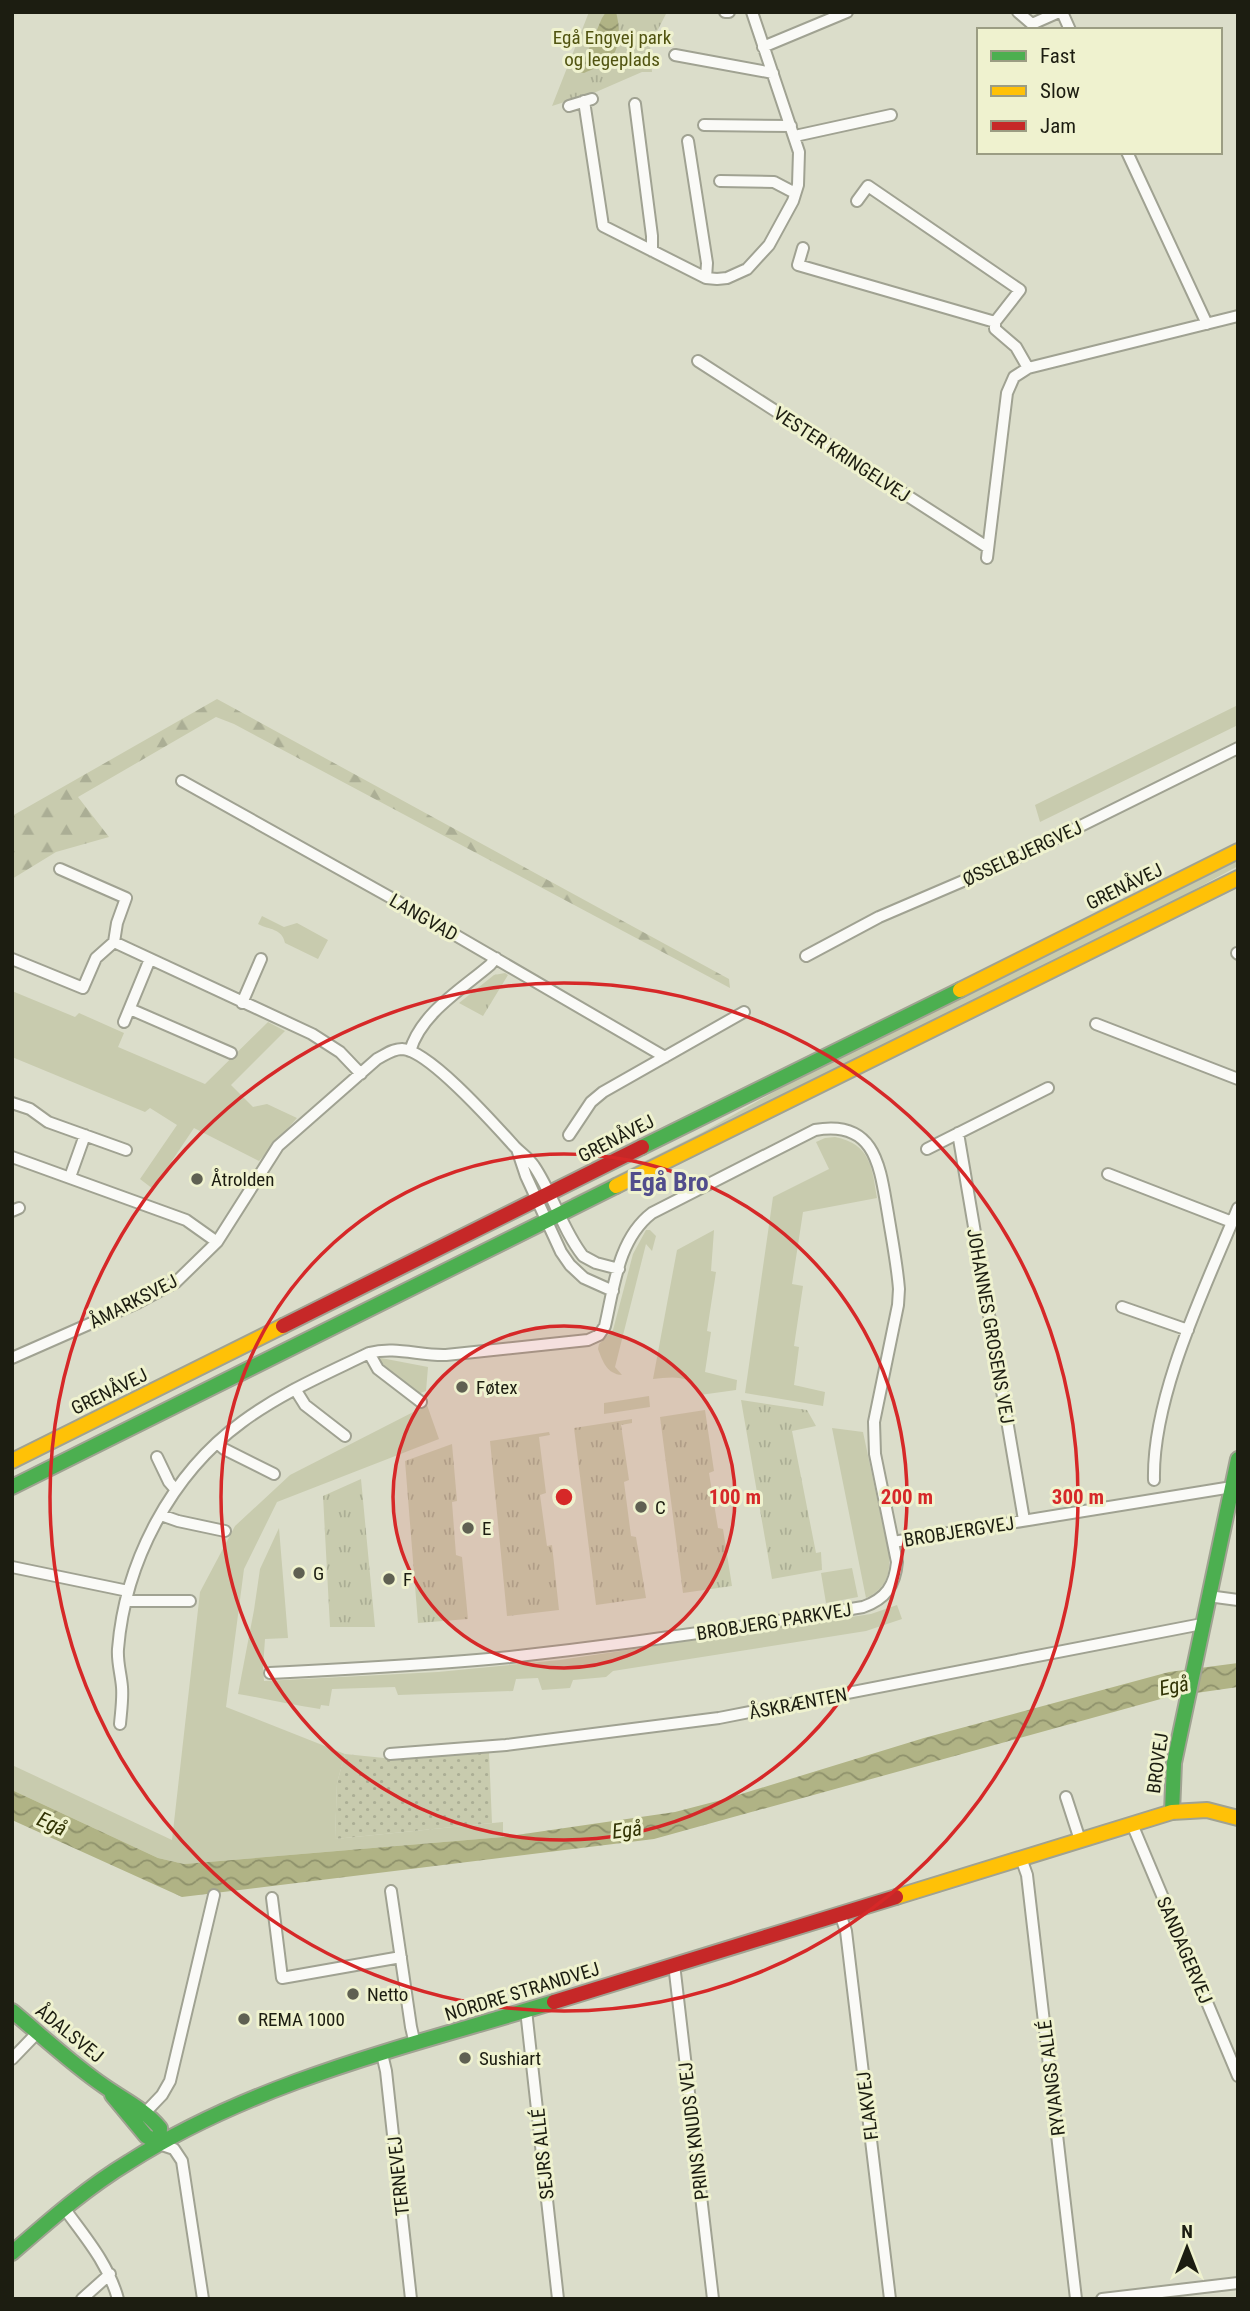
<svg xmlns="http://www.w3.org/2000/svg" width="1250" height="2311" font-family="'Roboto Condensed',sans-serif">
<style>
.grass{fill:#c8cbae}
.forest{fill:url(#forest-firs)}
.park{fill:url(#park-tufts)}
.garden{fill:url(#garden-dots)}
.water{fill:url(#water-waves)}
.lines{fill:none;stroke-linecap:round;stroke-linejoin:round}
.street-casing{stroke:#a0a292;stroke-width:14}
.fast-casing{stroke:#a0a292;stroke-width:18}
.slow-casing{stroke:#a0a292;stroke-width:18}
.jam-casing{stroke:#a0a292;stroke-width:18}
.street{stroke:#fafaf7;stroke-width:10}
.fast{stroke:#4caf50;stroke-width:14}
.slow{stroke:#ffc107;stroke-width:14}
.jam{stroke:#c62828;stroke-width:14}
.ring{fill:none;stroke:#d62828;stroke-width:3.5}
.poi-dot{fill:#5f6052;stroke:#eff2cf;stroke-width:2.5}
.labels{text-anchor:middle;stroke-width:6;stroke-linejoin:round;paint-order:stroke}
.park-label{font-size:19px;fill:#515410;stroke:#eff2cf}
.street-label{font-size:19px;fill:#1c1d11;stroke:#eff2cf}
.poi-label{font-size:19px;fill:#1c1d11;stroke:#eff2cf;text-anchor:start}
.water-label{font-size:21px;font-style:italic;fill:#313304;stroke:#eff2cf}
.district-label{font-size:26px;font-weight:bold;fill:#514d8c;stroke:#eff2cf}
.centre{fill:#d62828;stroke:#eff2cf;stroke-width:3.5}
.ring-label{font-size:21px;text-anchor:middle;font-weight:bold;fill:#d62828;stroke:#eff2cf;stroke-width:6;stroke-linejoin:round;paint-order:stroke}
</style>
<defs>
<pattern id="forest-firs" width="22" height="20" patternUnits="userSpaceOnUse" patternTransform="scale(1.75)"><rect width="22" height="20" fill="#c8cbae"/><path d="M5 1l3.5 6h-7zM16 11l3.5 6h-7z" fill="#abae95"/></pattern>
<pattern id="park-tufts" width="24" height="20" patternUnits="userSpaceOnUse" patternTransform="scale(1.75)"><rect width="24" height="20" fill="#c8cbae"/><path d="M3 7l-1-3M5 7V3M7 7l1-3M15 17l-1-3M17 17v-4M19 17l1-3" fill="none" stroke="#abae95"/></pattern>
<pattern id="garden-dots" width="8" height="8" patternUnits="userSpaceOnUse" patternTransform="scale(1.75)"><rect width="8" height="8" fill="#c8cbae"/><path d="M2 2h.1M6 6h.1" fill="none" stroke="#abae95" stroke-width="1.8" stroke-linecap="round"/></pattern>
<pattern id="water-waves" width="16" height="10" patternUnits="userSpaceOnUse" patternTransform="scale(1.75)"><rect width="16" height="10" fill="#b0b385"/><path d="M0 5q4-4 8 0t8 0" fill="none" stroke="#8e916b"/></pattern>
</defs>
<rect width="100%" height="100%" fill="#dbddca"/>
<path class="grass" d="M 1238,705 L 1238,725 L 1040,822 L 1035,805 Z
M 1238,859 L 1238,866 L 1172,902 L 573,1201 L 571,1198 L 703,1132 L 825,1063 Z
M 262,916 L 284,927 L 297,923 L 328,940 L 318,959 L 285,943 C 282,928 269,930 258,924 Z
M 12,991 L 75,1017 L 79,1013 L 124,1033 L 118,1047 L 205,1084 L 268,1022 L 285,1031 L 231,1085 L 253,1107 L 267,1104 L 297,1118 L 259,1161 L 194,1128 L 153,1189 L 140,1179 L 177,1125 L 150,1108 L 145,1112 L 12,1057 Z
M 835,1137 C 871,1144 872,1168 877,1198 L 803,1212 L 792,1284 L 803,1286 L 794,1346 L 799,1347 L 794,1385 L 825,1392 L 823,1406 L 745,1393 L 773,1197 L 829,1169 L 816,1142 L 825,1138 Z
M 646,1230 L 650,1230 L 656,1236 L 652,1251 L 646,1244 L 615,1367 L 622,1375 C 607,1374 603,1362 598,1349 L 599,1344 L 613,1330 L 633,1254 Z
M 714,1230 L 711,1271 L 716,1272 L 707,1331 L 711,1332 L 705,1372 L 737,1380 L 736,1390 L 700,1395 L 701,1392 C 691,1374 671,1377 653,1379 L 677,1250 Z
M 381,1358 L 428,1367 L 426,1391 L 418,1394 L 378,1360 Z
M 649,1396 L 650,1407 L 604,1414 L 604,1403 Z
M 427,1405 L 439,1439 L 277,1502 L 244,1569 L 226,1707 L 345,1754 L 337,1783 L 335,1839 L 503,1822 L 503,1837 L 184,1864 L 158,1858 L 12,1790 L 12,1765 L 172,1840 L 200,1592 L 235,1526 L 290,1475 Z
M 832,1428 L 863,1432 L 889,1555 C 891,1576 884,1590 866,1598 Z
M 279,1528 L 288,1638 L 265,1639 L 263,1668 L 264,1681 L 438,1672 L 560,1660 L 871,1614 L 897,1605 L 902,1619 L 866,1631 L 613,1671 L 606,1677 L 573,1680 L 570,1688 L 542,1690 L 538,1678 L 516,1679 L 513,1691 L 398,1695 L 395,1687 L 332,1689 L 329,1706 L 321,1705 L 320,1709 C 292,1705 263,1698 238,1694 L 254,1610 L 260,1569 Z
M 852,1568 L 858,1597 L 826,1603 L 821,1573 Z"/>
<path class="forest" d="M 217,699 L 729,979 L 730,988 L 234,724 L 216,717 L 78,797 L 109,837 L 56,852 L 12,879 L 12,816 Z"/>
<path class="park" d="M 589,12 L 667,12 L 650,45 L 652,72 L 642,72 L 596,92 L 552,106 Z
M 505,973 L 508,975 L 483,1016 L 459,1003 L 494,975 Z
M 741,1400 L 807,1410 L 816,1426 L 792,1431 L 816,1553 L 821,1552 L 822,1570 L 772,1579 Z
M 705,1410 L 714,1471 L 709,1473 L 718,1528 L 723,1529 L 732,1586 L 683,1593 L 660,1417 Z
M 632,1419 L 632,1423 L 621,1425 L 629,1480 L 624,1482 L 631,1536 L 636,1537 L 646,1598 L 596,1605 L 574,1428 Z
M 549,1432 L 550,1435 L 539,1437 L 546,1493 L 540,1495 L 547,1546 L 552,1545 L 559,1610 L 507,1616 L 490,1441 Z
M 452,1444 L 457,1501 L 452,1502 L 456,1555 L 462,1557 L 468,1619 L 418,1623 L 405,1461 Z
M 361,1479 L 375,1627 L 330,1627 L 323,1496 Z"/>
<path class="garden" d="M 489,1753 L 492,1823 L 335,1839 L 337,1783 L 345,1754 L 394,1759 Z"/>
<path class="water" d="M 606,12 L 616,12 C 620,26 621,50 609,60 C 603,66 592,69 584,73 L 579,72 L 602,18 Z
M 1238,1663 L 1238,1687 L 1168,1697 L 654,1839 L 182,1897 L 12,1820 L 12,1790 L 158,1858 L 184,1864 L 503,1837 L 675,1812 L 725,1799 L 924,1738 L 1169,1672 Z"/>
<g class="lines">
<defs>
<path id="street" d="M 725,12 L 729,12
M 1018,12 L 1032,24 L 1059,12
M 1062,12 L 1070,30
M 763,47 L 847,12
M 675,55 L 773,73
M 584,101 L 603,226 L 706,278 L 717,279 L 727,278 L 747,269 L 769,245 L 793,201 L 798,185 L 799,152 L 752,12
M 635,104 L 652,236 L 652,251
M 569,106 L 592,99
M 704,125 L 791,126
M 795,136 L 891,115
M 688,141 L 707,263 L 706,278
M 1127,152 L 1207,324
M 720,181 L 774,182 L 795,193
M 803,248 L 798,265 L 995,322 L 1020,290 L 868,186 L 857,201
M 995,322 L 995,329 L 1016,347 L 1028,368
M 698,361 L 987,547
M 987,558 L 1007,393 L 1014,377 L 1028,368 L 1238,316
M 182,781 L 395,900 L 665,1057
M 114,942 L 312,1034 L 340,1052 L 361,1074
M 1237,953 L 1238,954
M 806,956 L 879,917 L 1012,860 L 1238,748
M 12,959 L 83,988 L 96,958 L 114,942 L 117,923 L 126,898 L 60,869
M 242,1003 L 261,959
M 130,1009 L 231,1053
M 124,1022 L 150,959
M 1096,1024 L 1238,1079
M 410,1051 C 421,1013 462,989 490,965 L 496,958
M 12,1103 L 30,1109 L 48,1122 L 126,1150
M 958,1133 L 1024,1520
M 569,1135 L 591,1102 L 603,1092 L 744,1012
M 517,1149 L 526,1176 L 561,1252 L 570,1265 L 584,1278 L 613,1291
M 927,1149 L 1048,1088
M 12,1157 L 186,1220 L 217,1242
M 1108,1174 L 1232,1222
M 70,1177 L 85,1135
M 12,1211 L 19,1208
M 1122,1307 L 1188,1330
M 369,1353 L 378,1369 L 421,1402
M 12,1358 L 137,1303 L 176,1282 L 217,1242 L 278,1146 L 377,1059 C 385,1055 392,1049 402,1049 C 429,1050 495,1125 515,1147 C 521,1153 529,1158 534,1166 C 553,1194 562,1229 583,1256 L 596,1263 L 619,1269
M 295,1389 L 305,1405 L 345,1436
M 217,1443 L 224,1449 L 274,1474
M 157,1457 L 169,1482 L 176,1490
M 1154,1480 C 1152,1395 1206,1286 1238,1208
M 161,1515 L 178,1521 L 225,1531
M 893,1542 L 1232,1487
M 12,1567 L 128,1591
M 1208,1596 L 1238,1600
M 126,1601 L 190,1601
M 120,1724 C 121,1712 123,1699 122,1687 C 121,1674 117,1662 118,1649 C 125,1562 171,1474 242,1422 C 281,1393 326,1374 369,1353 C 395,1346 420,1356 446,1355 L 588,1340 L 599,1335 L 605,1326 C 614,1287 618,1239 652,1213 L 815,1130 C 877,1119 880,1169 888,1214 C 892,1239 897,1264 899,1289 L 898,1305 L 874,1422 L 875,1454 L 897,1562 C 895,1585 886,1599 863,1607 C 746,1627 628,1644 510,1657 C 430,1665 350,1669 270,1673
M 390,1754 L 506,1745 L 719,1718 L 1202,1624
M 1066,1797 L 1080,1840
M 1132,1824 L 1238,2076
M 1021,1858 L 1027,1875 L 1076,2299
M 391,1891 L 411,2027 L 415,2044
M 272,1898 L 282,1978 L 401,1957
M 840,1914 L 846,1931 L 890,2299
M 674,1964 L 713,2299
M 526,2010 L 558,2299
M 382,2054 L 386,2071 L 411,2299
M 12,2059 L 38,2032
M 140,2118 L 162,2095 L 170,2081 L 214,1895
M 159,2144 L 174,2149 L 182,2161 L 203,2299
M 64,2208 C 85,2237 108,2263 118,2299
M 82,2299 L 110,2274
M 1102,2299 L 1238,2283"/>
<path id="fast" d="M 642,1147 L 960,990
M 12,1487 L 616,1186
M 1172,1812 L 1174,1763 L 1238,1459
M 12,2011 C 41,2035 73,2065 104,2086 C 124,2100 144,2109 160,2128 L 159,2144
M 112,2095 L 146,2136 L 159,2144
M 12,2253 C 50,2220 86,2188 129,2162 C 258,2080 410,2046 554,2002"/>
<path id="slow" d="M 960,990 L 1238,851
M 616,1186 L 1238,878
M 12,1461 L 283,1326
M 896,1897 L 1172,1812 L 1207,1810 L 1238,1818"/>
<path id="jam" d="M 283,1326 L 642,1147
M 554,2002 L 896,1897"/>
</defs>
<use href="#street" class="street-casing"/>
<use href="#fast" class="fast-casing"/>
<use href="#slow" class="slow-casing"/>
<use href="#jam" class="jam-casing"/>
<use href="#street" class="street"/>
<use href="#fast" class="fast"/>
<use href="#slow" class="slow"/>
<use href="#jam" class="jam"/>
</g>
<circle cx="564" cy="1497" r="171" fill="#d62828" fill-opacity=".12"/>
<g class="ring">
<circle cx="564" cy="1497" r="171"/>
<circle cx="564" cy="1497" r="343"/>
<circle cx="564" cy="1497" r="514"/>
</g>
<g class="poi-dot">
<circle cx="197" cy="1179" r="7"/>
<circle cx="462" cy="1387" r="7"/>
<circle cx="641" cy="1507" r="7"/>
<circle cx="468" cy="1528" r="7"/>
<circle cx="299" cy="1573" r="7"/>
<circle cx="389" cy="1579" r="7"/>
<circle cx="353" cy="1994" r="7"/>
<circle cx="244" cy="2019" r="7"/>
<circle cx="465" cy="2058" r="7"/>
</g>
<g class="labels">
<g class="park-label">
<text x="612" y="44">Egå Engvej park<tspan x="612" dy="22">og legeplads</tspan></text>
</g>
<g class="street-label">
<text transform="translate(842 454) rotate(33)" y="7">VESTER KRINGELVEJ</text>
<text transform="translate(1022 853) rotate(-25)" y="7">ØSSELBJERGVEJ</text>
<text transform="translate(1124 886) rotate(-26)" y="7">GRENÅVEJ</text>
<text transform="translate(424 917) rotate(30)" y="7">LANGVAD</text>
<text transform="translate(616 1138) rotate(-27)" y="7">GRENÅVEJ</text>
<text transform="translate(133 1301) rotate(-27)" y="7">ÅMARKSVEJ</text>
<text transform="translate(991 1326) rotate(80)" y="7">JOHANNES GROSENS VEJ</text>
<text transform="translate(109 1391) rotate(-26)" y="7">GRENÅVEJ</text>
<text transform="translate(959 1531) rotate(-9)" y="7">BROBJERGVEJ</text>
<text transform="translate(774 1621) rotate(-9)" y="7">BROBJERG PARKVEJ</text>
<text transform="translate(798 1703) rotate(-11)" y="7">ÅSKRÆNTEN</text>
<text transform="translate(1157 1763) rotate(-82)" y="7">BROVEJ</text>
<text transform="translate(1185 1950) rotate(67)" y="7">SANDAGERVEJ</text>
<text transform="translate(522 1991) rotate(-17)" y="7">NORDRE STRANDVEJ</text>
<text transform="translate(70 2033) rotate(39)" y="7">ÅDALSVEJ</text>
<text transform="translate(1051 2078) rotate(-97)" y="7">RYVANGS ALLÉ</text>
<text transform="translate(867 2106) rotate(-97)" y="7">FLAKVEJ</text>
<text transform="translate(693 2131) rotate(-97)" y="7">PRINS KNUDS VEJ</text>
<text transform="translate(542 2154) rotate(-96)" y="7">SEJRS ALLÉ</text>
<text transform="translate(398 2176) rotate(-96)" y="7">TERNEVEJ</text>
</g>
<g class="poi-label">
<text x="211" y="1186">Åtrolden</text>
<text x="476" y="1394">Føtex</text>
<text x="655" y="1514">C</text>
<text x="482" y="1535">E</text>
<text x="313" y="1580">G</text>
<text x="403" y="1586">F</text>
<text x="367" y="2001">Netto</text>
<text x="258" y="2026">REMA 1000</text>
<text x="479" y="2065">Sushiart</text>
</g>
<g class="water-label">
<text transform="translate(1174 1686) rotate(-11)" y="7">Egå</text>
<text transform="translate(52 1824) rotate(24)" y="7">Egå</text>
<text transform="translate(627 1830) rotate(-7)" y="7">Egå</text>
</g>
<g class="district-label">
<text x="669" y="1191">Egå Bro</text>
</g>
</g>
<circle cx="564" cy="1497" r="10" class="centre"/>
<g class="ring-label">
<text x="735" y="1504">100 m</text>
<text x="907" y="1504">200 m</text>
<text x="1078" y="1504">300 m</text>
</g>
<rect width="1250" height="2311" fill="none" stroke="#1c1d11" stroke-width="28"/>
<rect x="977" y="28" width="245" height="126" fill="#eff2cf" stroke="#9b9d83" stroke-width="2"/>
<rect x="991" y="51" width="35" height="10" fill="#4caf50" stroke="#9b9d83" stroke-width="2"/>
<text x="1040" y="63" font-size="21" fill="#1c1d11">Fast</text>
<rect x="991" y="86" width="35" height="10" fill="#ffc107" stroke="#9b9d83" stroke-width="2"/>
<text x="1040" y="98" font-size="21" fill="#1c1d11">Slow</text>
<rect x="991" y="121" width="35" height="10" fill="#c62828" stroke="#9b9d83" stroke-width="2"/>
<text x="1040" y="133" font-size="21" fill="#1c1d11">Jam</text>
<g transform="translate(1187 2248)" stroke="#eff2cf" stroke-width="5" paint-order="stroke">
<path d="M0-5L12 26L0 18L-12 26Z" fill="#1c1d11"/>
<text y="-10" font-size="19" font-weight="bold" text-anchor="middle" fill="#1c1d11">N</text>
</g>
</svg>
